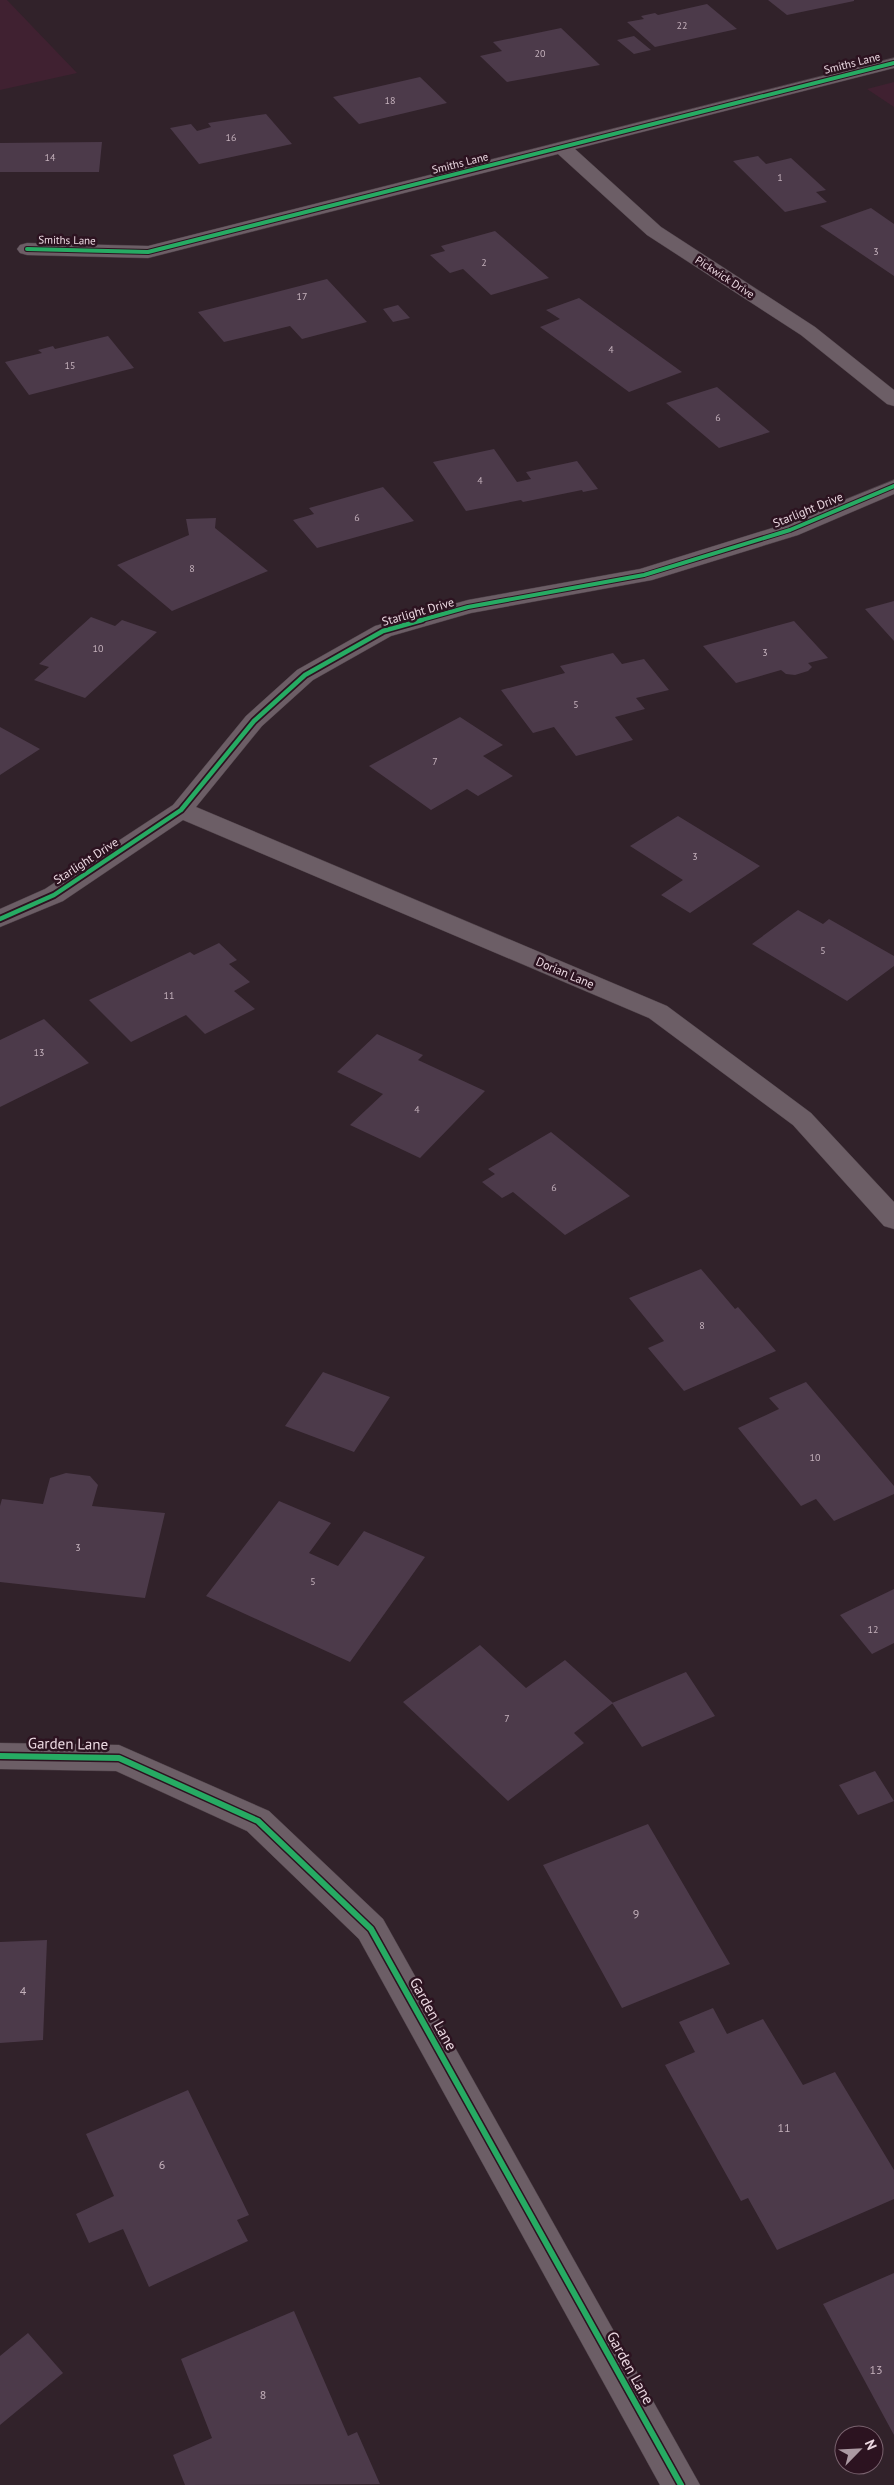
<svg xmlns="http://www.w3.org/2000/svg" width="894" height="2485" font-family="'PT Sans',sans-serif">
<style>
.built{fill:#402131}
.building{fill:#4c3a4a}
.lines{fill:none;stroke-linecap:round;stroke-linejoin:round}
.minor-casing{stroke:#4a3d44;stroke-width:1}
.minor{fill:#6c5e66;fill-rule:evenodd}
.cycleway-far2-casing{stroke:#2c1320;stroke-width:6}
.cycleway-far1-casing{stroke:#2c1320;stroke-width:8}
.cycleway-casing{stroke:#2c1320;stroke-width:9}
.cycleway-far2{stroke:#26ab63;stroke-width:4}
.cycleway-far1{stroke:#26ab63;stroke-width:4.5}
.cycleway{stroke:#26ab63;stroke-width:6}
.labels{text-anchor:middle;stroke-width:5;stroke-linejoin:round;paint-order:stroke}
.number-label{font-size:10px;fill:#c4b1bc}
.far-street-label{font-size:11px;fill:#ecd9e2;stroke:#2c1320}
.street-label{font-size:12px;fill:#ecd9e2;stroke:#2c1320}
.near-number-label{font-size:12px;fill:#c4b1bc}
.near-street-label{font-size:15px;fill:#ecd9e2;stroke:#2c1320}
</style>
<rect width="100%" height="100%" fill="#31222a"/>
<path class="built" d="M 0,0 L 7,0 L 77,73 L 0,90 Z
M 894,82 L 894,107 L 867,89 Z"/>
<path class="building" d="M 768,0 L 854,0 L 854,1 L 787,15 Z
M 707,4 L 737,29 L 655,47 L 627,22 L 644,19 L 641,16 L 655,13 L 658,15 Z
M 561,28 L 600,65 L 507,82 L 480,56 L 502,51 L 493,42 Z
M 634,36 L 651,50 L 634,54 L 617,40 Z
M 420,77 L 447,103 L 359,124 L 333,97 Z
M 266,114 L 292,144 L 199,164 L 170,128 L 191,124 L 197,131 L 211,127 L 208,123 Z
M 102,142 L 99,172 L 0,172 L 0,143 Z
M 758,156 L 766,164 L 791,158 L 826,190 L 816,192 L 827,202 L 785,212 L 733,161 Z
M 871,208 L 894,224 L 894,276 L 820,226 Z
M 495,231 L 549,278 L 491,295 L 463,269 L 450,273 L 430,255 L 445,251 L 441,246 Z
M 327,279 L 367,322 L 302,339 L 290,326 L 224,342 L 198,312 Z
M 579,298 L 682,372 L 629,392 L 540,327 L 560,319 L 546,310 Z
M 398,305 L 410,318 L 393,322 L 383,309 Z
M 108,336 L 134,368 L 29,395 L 5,362 L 42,353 L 38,350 L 53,346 L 55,349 Z
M 717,387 L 770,432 L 719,448 L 666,403 Z
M 494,449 L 517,482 L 531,479 L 526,472 L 577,461 L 598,489 L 583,492 L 582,490 L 523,502 L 521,500 L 466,511 L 433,462 Z
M 383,487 L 414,521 L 317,548 L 293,520 L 314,514 L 309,508 Z
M 216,518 L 215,528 L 268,571 L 172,611 L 117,565 L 189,535 L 186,519 Z
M 894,601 L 894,641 L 865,609 Z
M 91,617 L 115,626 L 122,620 L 157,632 L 85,698 L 34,680 L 49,667 L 39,664 Z
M 794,621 L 828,658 L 808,663 L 812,667 L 808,671 L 795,675 L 786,674 L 781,670 L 736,683 L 703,646 Z
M 613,653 L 622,664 L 644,659 L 669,690 L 636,698 L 645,709 L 615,717 L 633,740 L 576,756 L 554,727 L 533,733 L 501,690 L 565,673 L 560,666 Z
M 460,717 L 503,745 L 483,756 L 513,776 L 478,796 L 467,789 L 431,810 L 369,766 Z
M 0,727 L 40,749 L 0,775 Z
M 678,816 L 760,866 L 690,913 L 661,895 L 683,880 L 630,846 Z
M 798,910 L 823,924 L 829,919 L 894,956 L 894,966 L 847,1001 L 752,944 Z
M 219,943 L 237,960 L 229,964 L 250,982 L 234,991 L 255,1009 L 205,1034 L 186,1015 L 131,1042 L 89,1000 L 190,952 L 194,955 Z
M 44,1019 L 89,1063 L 0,1107 L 0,1040 Z
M 377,1034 L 423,1055 L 418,1060 L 485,1091 L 420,1158 L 350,1125 L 383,1094 L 337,1072 Z
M 551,1132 L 630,1196 L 565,1235 L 513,1192 L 502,1198 L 482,1182 L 495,1174 L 488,1169 Z
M 701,1269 L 735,1309 L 738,1307 L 776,1351 L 684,1391 L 648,1348 L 664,1341 L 629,1298 Z
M 323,1372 L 390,1397 L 354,1452 L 285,1426 Z
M 806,1382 L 894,1486 L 894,1494 L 834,1521 L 816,1499 L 801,1506 L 738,1428 L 779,1409 L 769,1398 Z
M 66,1473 L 90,1476 L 98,1485 L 92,1506 L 165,1513 L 145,1598 L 0,1582 L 0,1506 L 2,1499 L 43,1504 L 50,1478 Z
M 279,1501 L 331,1523 L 309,1553 L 338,1566 L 364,1531 L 425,1557 L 350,1662 L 206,1596 Z
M 894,1589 L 894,1643 L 872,1654 L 840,1615 Z
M 480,1645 L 526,1688 L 565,1660 L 613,1703 L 574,1733 L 584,1743 L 508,1801 L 403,1702 Z
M 686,1672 L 715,1716 L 642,1747 L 612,1703 Z
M 875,1771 L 894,1801 L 858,1815 L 839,1785 Z
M 648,1824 L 730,1964 L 622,2008 L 543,1865 Z
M 47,1940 L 43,2040 L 0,2043 L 0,1942 Z
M 713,2008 L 727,2034 L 763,2019 L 803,2085 L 835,2072 L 894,2170 L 894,2199 L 777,2250 L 748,2198 L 741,2201 L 665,2065 L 695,2052 L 679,2022 Z
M 188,2090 L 249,2215 L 237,2220 L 248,2241 L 149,2287 L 123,2229 L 89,2243 L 76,2214 L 114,2196 L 86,2134 Z
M 894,2273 L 894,2435 L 823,2304 Z
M 294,2311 L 348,2436 L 357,2432 L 380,2484 L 185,2485 L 173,2455 L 212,2438 L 181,2359 Z
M 28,2333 L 63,2373 L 0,2425 L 0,2356 Z"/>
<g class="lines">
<defs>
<path id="minor" d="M 894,58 L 894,68 L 575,149 L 661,227 L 815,327 L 894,390 L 894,406 L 887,404 L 801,335 L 647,235 L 558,154 L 148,258 L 27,255 L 20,253 L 17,249 L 20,245 L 27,243 L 148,246 Z
M 894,480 L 894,494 L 798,535 L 652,580 L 471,613 L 391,636 L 313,680 L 262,726 L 196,807 L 667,1006 L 811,1113 L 894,1202 L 894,1229 L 884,1226 L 793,1125 L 649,1018 L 183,820 L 63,901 L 0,927 L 0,909 L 45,889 L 173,805 L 246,716 L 297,670 L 375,626 L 468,600 L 640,569 L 782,525 Z
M 0,1743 L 119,1745 L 269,1811 L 383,1919 L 700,2485 L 660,2485 L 359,1939 L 247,1831 L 116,1771 L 0,1769 Z"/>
</defs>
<use href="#minor" class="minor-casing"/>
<use href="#minor" class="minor"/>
<defs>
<path id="cycleway-far2" d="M 27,249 L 148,252 L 894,63
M 418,621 L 468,607 L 644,575 L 790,530 L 894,486"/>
<path id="cycleway-far1" d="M 0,919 L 54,895 L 181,810 L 254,721 L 305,675 L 383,631 L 422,620"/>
<path id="cycleway" d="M 0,1756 L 119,1758 L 258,1821 L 371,1929 L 681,2485"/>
</defs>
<use href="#cycleway-far2" class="cycleway-far2-casing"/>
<use href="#cycleway-far1" class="cycleway-far1-casing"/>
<use href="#cycleway" class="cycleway-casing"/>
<use href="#cycleway-far2" class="cycleway-far2"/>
<use href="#cycleway-far1" class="cycleway-far1"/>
<use href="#cycleway" class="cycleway"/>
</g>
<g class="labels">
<g class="number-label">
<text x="682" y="29">22</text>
<text x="540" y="57">20</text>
<text x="390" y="104">18</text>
<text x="231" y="141">16</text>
<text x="50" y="161">14</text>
<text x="780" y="181">1</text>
<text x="876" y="255">3</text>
<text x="484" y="266">2</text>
<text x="302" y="300">17</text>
<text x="611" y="353">4</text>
<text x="70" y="369">15</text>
<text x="718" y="421">6</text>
<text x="480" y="484">4</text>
<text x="357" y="521">6</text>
<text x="192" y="572">8</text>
<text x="98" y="652">10</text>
<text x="765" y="656">3</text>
<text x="576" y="708">5</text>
<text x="435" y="765">7</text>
<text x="695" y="860">3</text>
<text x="823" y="954">5</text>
<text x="169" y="999">11</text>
<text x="39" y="1056">13</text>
<text x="417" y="1113">4</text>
<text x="554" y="1191">6</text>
<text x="702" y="1329">8</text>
<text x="815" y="1461">10</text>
<text x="78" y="1551">3</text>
<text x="313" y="1585">5</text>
<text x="873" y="1633">12</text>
<text x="507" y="1722">7</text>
</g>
<g class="far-street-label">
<text transform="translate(852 63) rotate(-14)" y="4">Smiths Lane</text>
<text transform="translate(460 163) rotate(-14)" y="4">Smiths Lane</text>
<text transform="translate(67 240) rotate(1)" y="4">Smiths Lane</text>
<text transform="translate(725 277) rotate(33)" y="4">Pickwick Drive</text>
</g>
<g class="street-label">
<text transform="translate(808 510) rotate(-22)" y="4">Starlight Drive</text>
<text transform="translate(418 612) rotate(-16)" y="4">Starlight Drive</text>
<text transform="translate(86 861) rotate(-33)" y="4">Starlight Drive</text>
<text transform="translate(565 973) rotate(23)" y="4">Dorian Lane</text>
</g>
<g class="near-number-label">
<text x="636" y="1918">9</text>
<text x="23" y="1995">4</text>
<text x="784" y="2132">11</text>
<text x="162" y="2169">6</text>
<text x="876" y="2374">13</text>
<text x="263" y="2399">8</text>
</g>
<g class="near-street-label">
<text transform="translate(68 1744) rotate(1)" y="5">Garden Lane</text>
<text transform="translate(433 2014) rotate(61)" y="5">Garden Lane</text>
<text transform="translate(630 2368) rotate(61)" y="5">Garden Lane</text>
</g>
</g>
<g transform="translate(859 2450) rotate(66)"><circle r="24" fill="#2c1320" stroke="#79626e"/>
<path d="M0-4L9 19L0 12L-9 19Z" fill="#ab99a2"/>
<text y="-8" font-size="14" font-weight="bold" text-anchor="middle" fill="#ecd9e2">N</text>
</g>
</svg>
